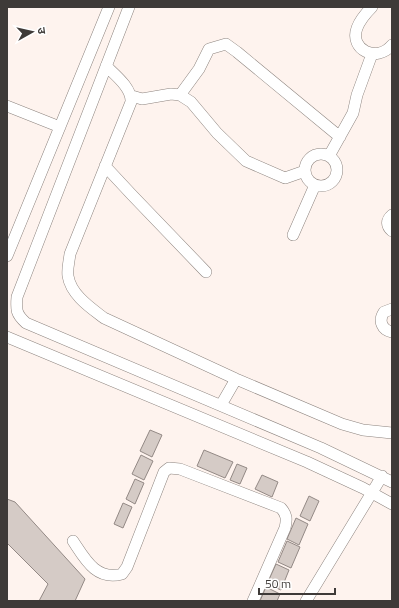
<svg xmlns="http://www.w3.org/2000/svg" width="399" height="608" font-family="'Titillium Web','Noto Sans Devanagari',sans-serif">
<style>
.building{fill:#d5cbc6;stroke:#938985}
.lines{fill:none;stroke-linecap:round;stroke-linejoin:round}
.minor-casing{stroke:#8d847f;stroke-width:12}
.minor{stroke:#fff;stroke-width:11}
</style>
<rect width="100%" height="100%" fill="#fef3ee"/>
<path class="building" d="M 150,430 L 162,435 L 152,457 L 140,451 Z
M 204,450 L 233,462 L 225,478 L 197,466 Z
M 141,455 L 153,461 L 144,480 L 132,474 Z
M 237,464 L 247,468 L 240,484 L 230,480 Z
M 262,475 L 278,482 L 272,497 L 255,489 Z
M 135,479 L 144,483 L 135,504 L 126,499 Z
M 309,496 L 319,501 L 310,521 L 300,516 Z
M 7,499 L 15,502 L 85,579 L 75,601 L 39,601 L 48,584 L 7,543 Z
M 123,503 L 132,507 L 123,528 L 114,524 Z
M 296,518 L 308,524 L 299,545 L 287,539 Z
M 287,541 L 300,547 L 291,568 L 278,562 Z
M 276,564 L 289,570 L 281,590 L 267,584 Z
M 266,587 L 280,594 L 277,601 L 260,601 Z"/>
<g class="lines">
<defs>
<path id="minor" d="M 129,7 L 17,297 C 16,310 16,314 26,323 L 321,448 L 392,482
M 372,7 C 366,13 360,20 357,28 C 349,50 377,63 392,45
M 106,66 C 115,75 132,88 131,102 L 70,254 C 69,262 67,269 68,276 C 71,295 91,308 104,318 L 236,379 L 342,424 L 363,430 L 392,433
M 180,95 L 199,69 L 209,49 L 226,44 L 237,52 L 340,137
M 132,96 L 142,99 L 171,94 L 180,95 L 191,102 L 217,133 L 246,161 L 285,178 L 305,171
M 7,106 L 60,127
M305 170a16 16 0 1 1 32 0a16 16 0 1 1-32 0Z
M 329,156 L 353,113 L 357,95 L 372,54
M 105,166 L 132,195 L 206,272
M 392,215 C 386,220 386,226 392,231
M 293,235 L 315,185
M 7,256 L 109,7
M 392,309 L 384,312 C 378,321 382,330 392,332
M 7,337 L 307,462 L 363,488 L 392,504
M 221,405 L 236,379
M 73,541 C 85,559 96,581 122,574 L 127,567 L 164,472 L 169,468 L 180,469 L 281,508 C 287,515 287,519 285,528 L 253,601
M 306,601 L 382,476"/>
</defs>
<use href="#minor" class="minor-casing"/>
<use href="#minor" class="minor"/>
</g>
<rect width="399" height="608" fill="none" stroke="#3e3a38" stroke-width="16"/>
<g transform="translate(32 32) rotate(82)" stroke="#ffffff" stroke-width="3" paint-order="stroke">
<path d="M0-3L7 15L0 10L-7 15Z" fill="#3e3a38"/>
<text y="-6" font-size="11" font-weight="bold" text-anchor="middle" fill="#3e3a38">उ</text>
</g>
<path d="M259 588v6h76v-6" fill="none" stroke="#3e3a38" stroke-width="2"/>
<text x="265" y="588" font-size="12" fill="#3e3a38" stroke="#ffffff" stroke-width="3" paint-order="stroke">50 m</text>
</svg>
